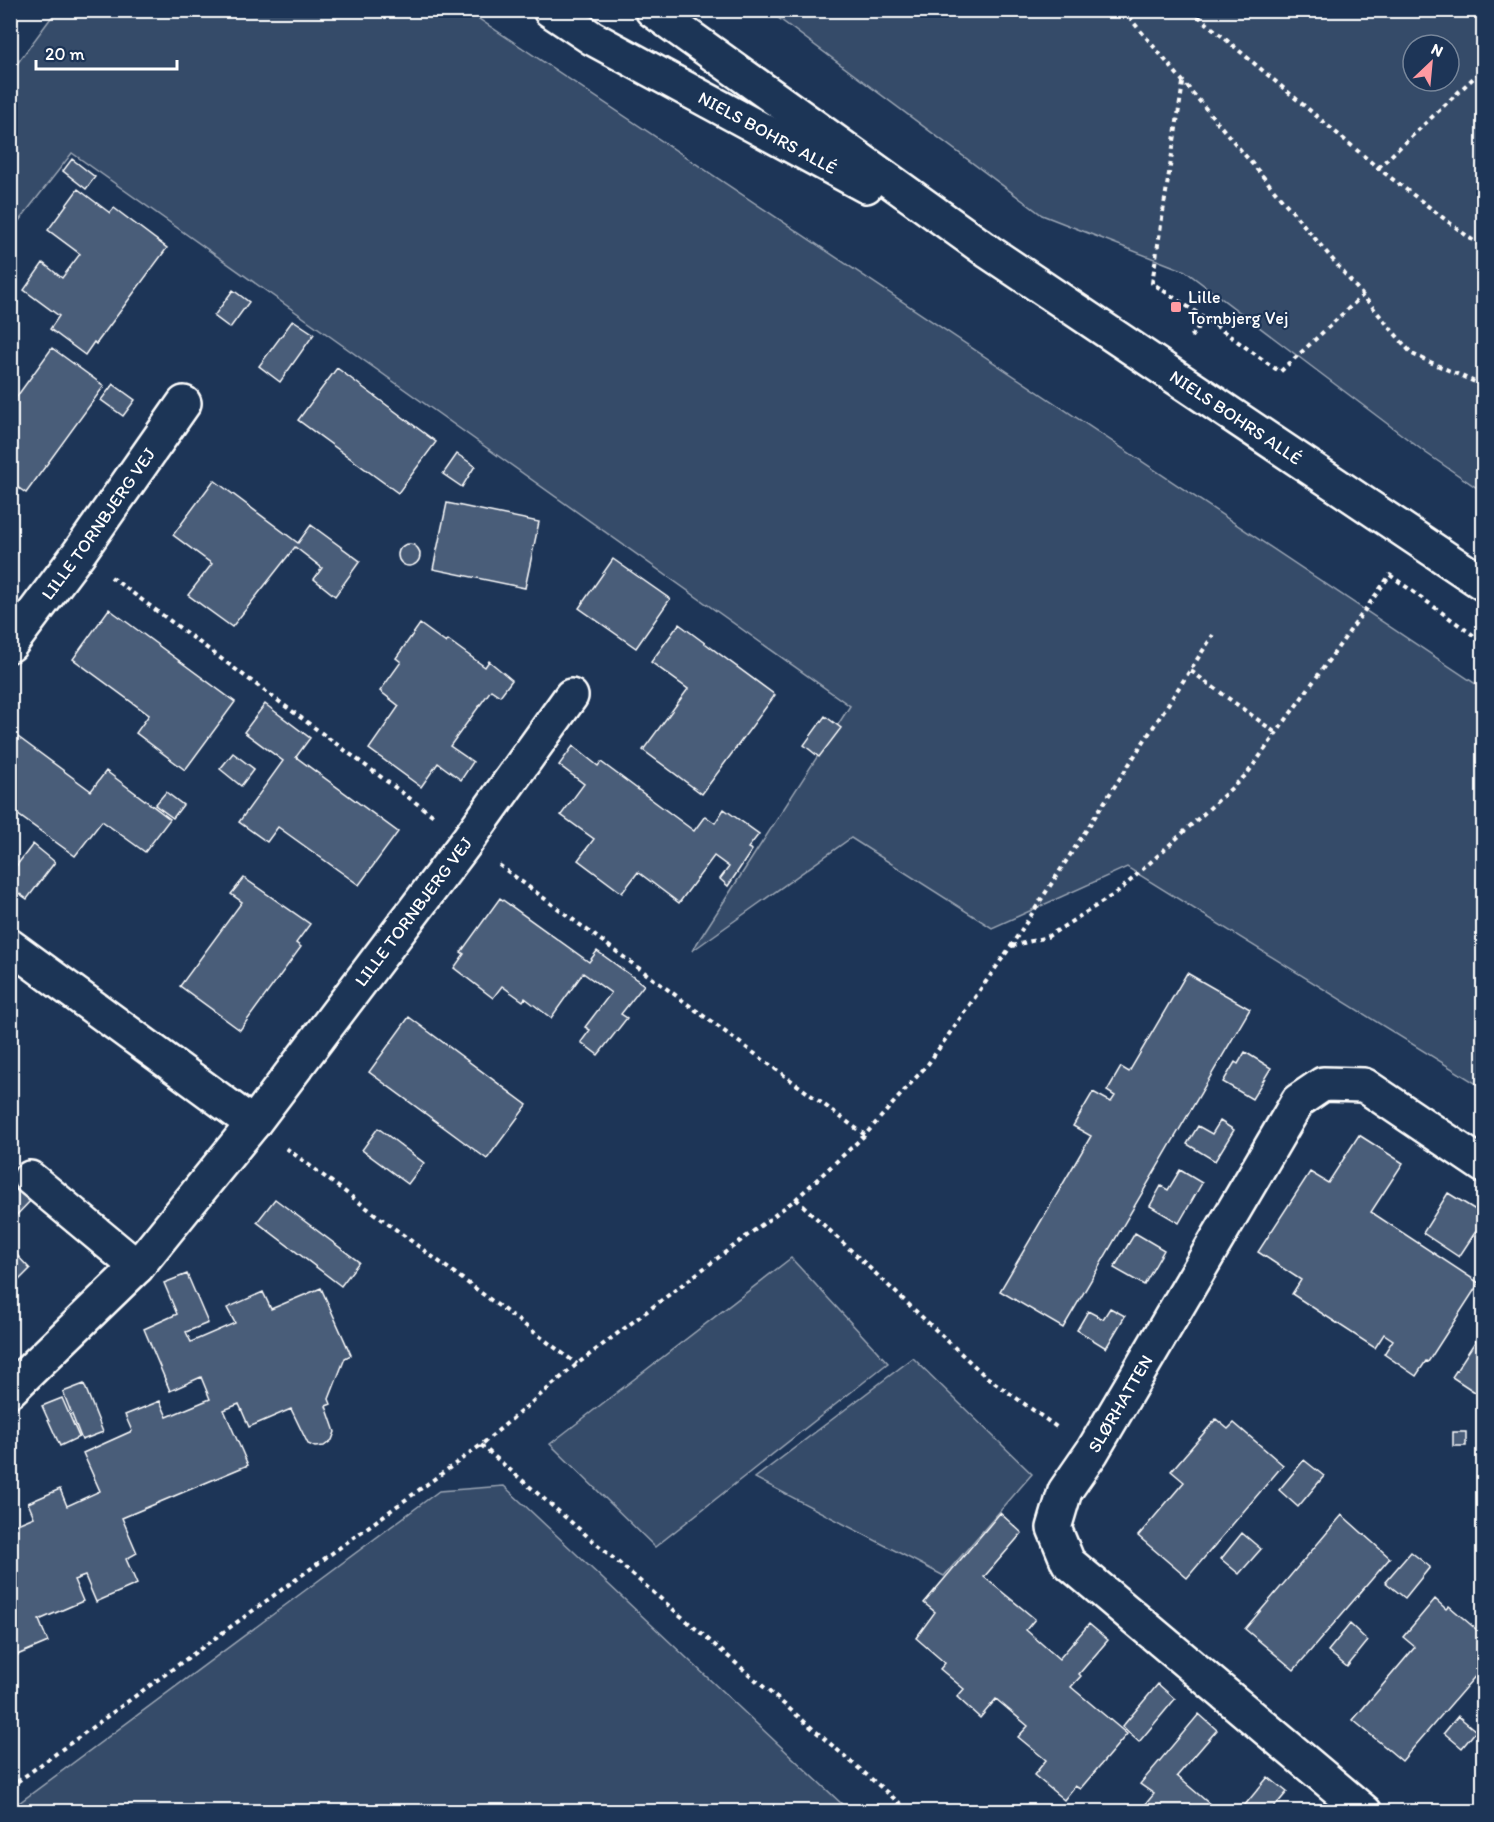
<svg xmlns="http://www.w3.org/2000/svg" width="1494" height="1822" font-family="Itim,sans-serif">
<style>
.green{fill:#364b69;stroke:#9aa5b4;stroke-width:1.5;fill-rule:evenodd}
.building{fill:#4a5d79;stroke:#fff;stroke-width:1.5}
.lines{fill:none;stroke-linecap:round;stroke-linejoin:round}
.street-casing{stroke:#fff;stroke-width:38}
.secondary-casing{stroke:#fff;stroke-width:38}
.path{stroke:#fff;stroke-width:4;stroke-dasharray:4.5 4.5;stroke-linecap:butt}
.street{stroke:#1d3557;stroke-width:33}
.secondary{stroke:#1d3557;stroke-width:33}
.poi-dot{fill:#ff9aa2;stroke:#1d3557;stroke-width:2}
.labels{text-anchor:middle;stroke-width:4.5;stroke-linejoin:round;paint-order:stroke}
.street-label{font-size:18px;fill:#fff;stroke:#1d3557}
.poi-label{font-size:18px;fill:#fff;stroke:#1d3557;text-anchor:start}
</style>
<rect width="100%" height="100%" fill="#1d3557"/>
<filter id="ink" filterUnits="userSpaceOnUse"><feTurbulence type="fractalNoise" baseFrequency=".0167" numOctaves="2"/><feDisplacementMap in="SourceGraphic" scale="12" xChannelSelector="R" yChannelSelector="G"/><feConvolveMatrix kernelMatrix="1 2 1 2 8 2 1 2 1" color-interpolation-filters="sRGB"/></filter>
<g filter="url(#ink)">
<path class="green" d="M 56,11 L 467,11 L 1483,689 L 1483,1088 L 1127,867 L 992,928 L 851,838 L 692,951 L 850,706 L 72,153 L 11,231 L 11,72 Z
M 769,11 L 1483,11 L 1483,492 L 1426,453 L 1185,271 L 1042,215 ZM 1413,45 L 1449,45 L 1449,81 L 1413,81 Z
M 791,1258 L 888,1363 L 655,1547 L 550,1444 Z
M 913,1358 L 1032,1474 L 944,1576 L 755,1478 Z
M 504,1486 L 844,1806 L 842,1811 L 11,1811 L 11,1809 L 439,1491 Z"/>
<path class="building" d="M 72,159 L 95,177 L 86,189 L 63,171 Z
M 78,189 L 110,213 L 114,208 L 167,248 L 96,344 L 94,342 L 85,355 L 50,329 L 59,316 L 24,290 L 43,263 L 62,278 L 80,254 L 48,230 Z
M 233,290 L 249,302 L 230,328 L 214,316 Z
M 293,320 L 314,334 L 280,382 L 259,366 Z
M 52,348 L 104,386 L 26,493 L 10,482 L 10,406 Z
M 337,368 L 436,442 L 398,493 L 298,420 Z
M 113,384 L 135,400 L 123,416 L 101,400 Z
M 457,454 L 475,466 L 462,487 L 443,474 Z
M 214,480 L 298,543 L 311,525 L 360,561 L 335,596 L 314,579 L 322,568 L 295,547 L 232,627 L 188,595 L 212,564 L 173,535 Z
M 447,503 L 539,522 L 525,588 L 433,569 Z
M398 555a11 11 0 1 1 22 0a11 11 0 1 1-22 0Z
M 613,559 L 670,599 L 636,648 L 579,608 Z
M 109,609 L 235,702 L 185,770 L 136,733 L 149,715 L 73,659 Z
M 420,624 L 446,643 L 448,640 L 485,667 L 489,661 L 512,680 L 500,696 L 491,690 L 450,746 L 473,762 L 461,780 L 438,763 L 421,787 L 369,749 L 399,706 L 380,691 L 401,662 L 396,658 Z
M 679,624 L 775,695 L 702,794 L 643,750 L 688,689 L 651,662 Z
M 265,704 L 310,738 L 296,757 L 398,832 L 359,885 L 278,827 L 267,842 L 239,822 L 283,761 L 244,732 Z
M 825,716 L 841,728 L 819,757 L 804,745 Z
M 14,734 L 91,791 L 106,771 L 170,819 L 145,852 L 102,821 L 75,856 L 10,809 L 10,738 Z
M 573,746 L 598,766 L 601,762 L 694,831 L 705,816 L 715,823 L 724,809 L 759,834 L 748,848 L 752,850 L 728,886 L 720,879 L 729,867 L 714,856 L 679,903 L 638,872 L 622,893 L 578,860 L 594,839 L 561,815 L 584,784 L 559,765 Z
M 233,753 L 254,769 L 241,786 L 220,769 Z
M 166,792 L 183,805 L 173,818 L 155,805 Z
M 33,844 L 55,862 L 27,899 L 10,887 L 10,874 Z
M 244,878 L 310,924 L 296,943 L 301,947 L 240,1030 L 180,986 L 242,902 L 231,894 Z
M 500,898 L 589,962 L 597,951 L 644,985 L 621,1014 L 627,1018 L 598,1055 L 581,1042 L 590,1030 L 585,1027 L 611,993 L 583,973 L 551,1018 L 525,998 L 523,1001 L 502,986 L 493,998 L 454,968 L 464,954 L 461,952 Z
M 1187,973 L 1250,1009 L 1063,1328 L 1000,1291 L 1091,1136 L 1073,1126 L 1093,1092 L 1111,1102 L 1115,1096 L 1107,1091 L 1121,1067 L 1129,1072 Z
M 409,1017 L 527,1105 L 487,1159 L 369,1072 Z
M 1245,1052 L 1271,1068 L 1252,1099 L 1223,1082 L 1235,1062 L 1238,1064 Z
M 1220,1121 L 1234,1130 L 1215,1161 L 1187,1144 L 1198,1126 L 1212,1134 Z
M 378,1128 L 424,1163 L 408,1184 L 362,1150 Z
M 1359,1135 L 1403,1163 L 1371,1212 L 1479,1283 L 1428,1362 L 1426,1361 L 1416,1376 L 1384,1354 L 1393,1340 L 1384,1334 L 1375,1348 L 1292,1294 L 1301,1280 L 1258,1252 L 1310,1172 L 1328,1183 Z
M 1180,1170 L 1202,1183 L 1179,1223 L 1150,1206 L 1161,1186 L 1168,1190 Z
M 15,1179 L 34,1197 L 10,1222 L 10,1183 Z
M 1448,1193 L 1484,1215 L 1484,1219 L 1459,1257 L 1423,1233 Z
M 275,1199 L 359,1262 L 341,1286 L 257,1222 Z
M 1135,1233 L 1164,1250 L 1144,1285 L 1114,1268 Z
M 14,1252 L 30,1269 L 10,1289 L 10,1256 Z
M 187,1274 L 208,1323 L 186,1332 L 191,1342 L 235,1323 L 227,1308 L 263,1292 L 271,1309 L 321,1288 L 351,1355 L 345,1358 L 329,1399 L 331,1404 L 326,1406 L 335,1432 L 332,1440 L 324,1446 L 315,1447 L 308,1444 L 291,1409 L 249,1427 L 239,1404 L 224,1410 L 248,1465 L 122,1518 L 137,1553 L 126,1559 L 137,1584 L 96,1602 L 85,1576 L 74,1580 L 83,1601 L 39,1620 L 48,1642 L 10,1658 L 10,1527 L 34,1517 L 28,1503 L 60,1489 L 67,1506 L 100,1491 L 83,1453 L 132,1431 L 125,1415 L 160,1401 L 167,1417 L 210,1399 L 201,1377 L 170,1391 L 144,1329 L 177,1314 L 164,1283 Z
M 1110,1308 L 1125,1316 L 1106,1348 L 1077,1330 L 1088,1311 L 1103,1319 Z
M 1484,1328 L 1484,1398 L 1452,1377 Z
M 84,1384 L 103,1432 L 82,1440 L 63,1392 Z
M 62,1398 L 79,1437 L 60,1446 L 42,1406 Z
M 1216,1419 L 1228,1429 L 1234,1423 L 1283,1465 L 1187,1578 L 1138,1536 L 1184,1482 L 1171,1471 Z
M 1453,1432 L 1466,1432 L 1466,1446 L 1453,1446 Z
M 1304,1460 L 1324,1476 L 1298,1507 L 1279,1490 Z
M 1000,1513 L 1022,1533 L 984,1577 L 1035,1619 L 1026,1630 L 1059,1659 L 1089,1624 L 1108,1640 L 1079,1674 L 1081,1676 L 1071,1687 L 1127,1734 L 1080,1789 L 1075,1786 L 1064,1800 L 1034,1775 L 1046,1760 L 1018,1737 L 1028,1726 L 996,1699 L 980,1718 L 957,1697 L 964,1689 L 940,1669 L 945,1663 L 916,1638 L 935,1612 L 924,1603 Z
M 1342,1515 L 1390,1558 L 1294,1670 L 1245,1629 Z
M 1242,1533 L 1261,1549 L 1239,1574 L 1221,1559 Z
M 1411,1552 L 1430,1567 L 1405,1598 L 1385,1582 Z
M 1435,1599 L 1446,1609 L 1449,1606 L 1484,1636 L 1484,1666 L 1402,1761 L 1353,1720 L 1415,1647 L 1403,1637 Z
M 1350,1624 L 1368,1641 L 1347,1667 L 1328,1651 Z
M 1158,1684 L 1175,1699 L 1139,1742 L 1122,1727 Z
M 1199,1714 L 1217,1730 L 1177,1776 L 1219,1812 L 1139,1812 L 1154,1794 L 1140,1784 Z
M 1458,1716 L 1476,1731 L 1462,1748 L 1444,1733 Z
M 1268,1777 L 1287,1792 L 1270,1812 L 1239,1812 Z"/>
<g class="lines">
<defs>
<g id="street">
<path id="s1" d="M 10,645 L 79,553 L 184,403"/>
<path d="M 10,946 L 253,1124"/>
<path d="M 30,1178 L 137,1267"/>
<path id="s2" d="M 10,1390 L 137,1267 L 253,1124 L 467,841 L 571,696"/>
<path id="s3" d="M 1365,1812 L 1068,1562 L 1054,1528 L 1065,1491 L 1092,1452 L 1298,1101 L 1323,1084 L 1364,1085 L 1484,1166"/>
</g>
<g id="secondary">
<path id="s4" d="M 550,10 L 592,38 L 866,186"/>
<path id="s5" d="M 652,10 L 989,252 L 1484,584"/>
</g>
</defs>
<use href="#street" class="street-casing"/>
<use href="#secondary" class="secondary-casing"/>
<path class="path" d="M 1123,10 L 1412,354 L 1484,386
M 1191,10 L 1378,168 L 1484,249
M 1183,83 L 1152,283 L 1205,318
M 1378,168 L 1484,68
M 1191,337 L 1205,318 L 1280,372 L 1363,295
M 111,577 L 435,817
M 1191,671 L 1276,733
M 499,865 L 865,1135
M 1012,946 L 1047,937 L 1118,892 L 1247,774 L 1390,575 L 1484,643
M 286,1148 L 577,1364
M 796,1199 L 984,1375 L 1058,1428
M 481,1445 L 910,1812
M 10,1787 L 481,1445 L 577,1364 L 796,1199 L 865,1135 L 928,1064 L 1011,946 L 1213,635"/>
<use href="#street" class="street"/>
<use href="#secondary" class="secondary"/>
</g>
</g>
<rect class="poi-dot" x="1170" y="301" width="12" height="12" rx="3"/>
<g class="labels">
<g class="street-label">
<text dy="6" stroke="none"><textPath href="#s4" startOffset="250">NIELS BOHRS ALLÉ</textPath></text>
<text dy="6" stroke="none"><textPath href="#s5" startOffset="712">NIELS BOHRS ALLÉ</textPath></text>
<text dy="6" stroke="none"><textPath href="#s1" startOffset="150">LILLE TORNBJERG VEJ</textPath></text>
<text dy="6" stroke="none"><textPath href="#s2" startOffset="627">LILLE TORNBJERG VEJ</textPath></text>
<text dy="6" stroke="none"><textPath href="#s3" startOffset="567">SLØRHATTEN</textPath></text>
</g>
<g class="poi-label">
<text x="1188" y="303">Lille<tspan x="1188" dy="21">Tornbjerg Vej</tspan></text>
</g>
</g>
<rect width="1494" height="1822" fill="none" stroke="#1d3557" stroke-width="36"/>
<rect x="18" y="18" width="1458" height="1786" fill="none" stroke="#fff" stroke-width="2" filter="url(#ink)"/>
<g transform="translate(1431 63) rotate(26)"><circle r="28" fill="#1d3557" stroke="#77869a" stroke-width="1.5"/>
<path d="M0-4.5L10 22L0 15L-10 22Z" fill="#ff9aa2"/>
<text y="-9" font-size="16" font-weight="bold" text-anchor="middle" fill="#ffffff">N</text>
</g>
<path d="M36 60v9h141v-9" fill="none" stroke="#ffffff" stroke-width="3"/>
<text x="45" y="60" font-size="18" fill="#ffffff" stroke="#1d3557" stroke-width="4.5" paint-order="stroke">20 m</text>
</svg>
